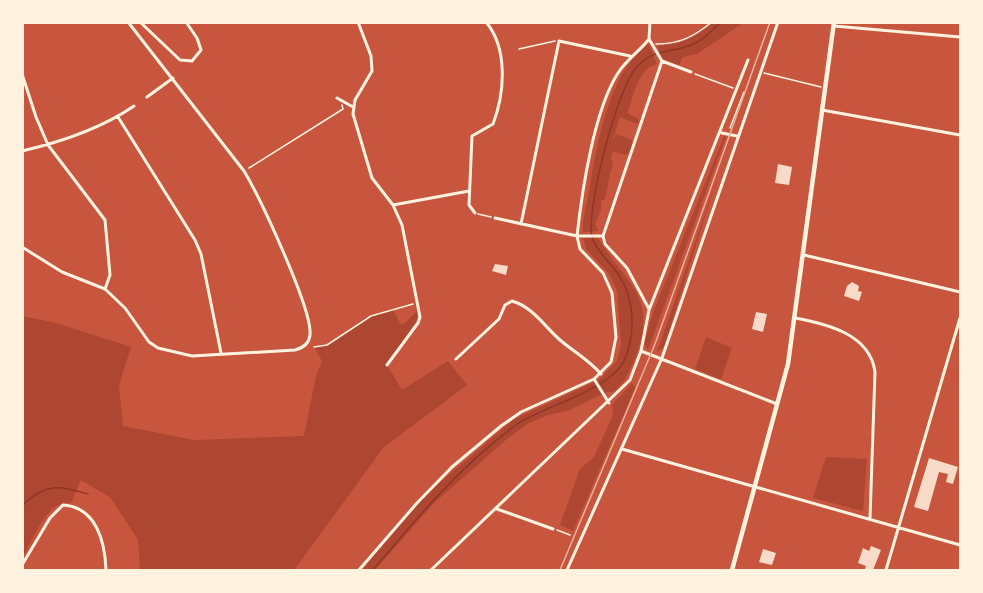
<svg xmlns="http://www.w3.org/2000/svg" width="983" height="593" font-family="Roboto,sans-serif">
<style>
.green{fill:#ae4732}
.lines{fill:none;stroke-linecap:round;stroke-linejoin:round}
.stream{stroke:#8f3625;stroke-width:1.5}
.building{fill:#f7dbc8}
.path{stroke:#fff3e0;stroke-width:1.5}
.minor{stroke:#fff3e0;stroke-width:3}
.secondary{stroke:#fff3e0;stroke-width:4.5}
.tram{stroke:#e9b49f;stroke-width:1.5}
</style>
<rect width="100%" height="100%" fill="#c8553d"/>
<path class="green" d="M 713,23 L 743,23 L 697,54 L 683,57 L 679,65 L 663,60 L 657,46 C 681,45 694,38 713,23 Z
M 649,44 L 657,64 C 636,70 635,95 627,113 L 639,119 L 637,124 L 620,117 L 612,142 L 616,134 L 632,140 L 631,152 L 625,155 L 613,151 L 611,157 L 613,165 C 607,180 609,186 605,199 L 601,201 L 601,210 L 595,224 L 598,231 L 583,232 C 582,219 587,204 589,191 C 597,146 608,71 649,44 Z
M 724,136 L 726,137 L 648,350 L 644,343 L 654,310 Z
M 717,179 L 664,347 L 657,352 Z
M 583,238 L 598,238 C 626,285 659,295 635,358 C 630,371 625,383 613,392 L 607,392 L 567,411 L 548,415 L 529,423 L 507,439 L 434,503 L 375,570 L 362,570 L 423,497 L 514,419 L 599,380 L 617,361 L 621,345 L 617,291 L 609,274 L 586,249 Z
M 393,309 L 400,324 L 405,323 L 417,311 L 417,320 L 387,365 L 402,390 L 448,361 L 467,385 L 384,447 L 294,570 L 140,570 L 138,540 L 111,498 L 81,480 L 71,503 C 47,499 33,540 23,557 L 23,316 L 56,323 L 131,347 L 119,385 L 123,426 L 194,440 L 304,436 L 316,376 L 322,361 L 314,347 L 327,345 L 365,318 Z
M 706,337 L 732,348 L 721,379 L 695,369 Z
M 632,383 L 635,388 L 573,531 L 560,525 L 580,469 L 594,457 L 613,415 L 612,405 Z
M 826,457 L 867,459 L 863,511 L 813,498 Z"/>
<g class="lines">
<path class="stream" d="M 22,506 C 45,482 59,486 88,494
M 373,570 C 416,519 461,465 516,425 C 543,406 609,391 624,361 C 636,334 635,298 618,274 C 610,262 596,251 592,237 C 586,208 617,90 636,68 C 652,49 668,53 688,46 C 701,42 712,31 721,22"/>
</g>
<path class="building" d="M 778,164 L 792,167 L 789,185 L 775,183 Z
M 495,264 L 508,266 L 506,275 L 492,271 Z
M 852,282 L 859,286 L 858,291 L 862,292 L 859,301 L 844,296 L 847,286 Z
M 756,312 L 767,314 L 763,332 L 752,329 Z
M 929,458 L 958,467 L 953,484 L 946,482 L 948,474 L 939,472 L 928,511 L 914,507 Z
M 871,546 L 881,550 L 873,570 L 865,569 L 866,566 L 858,563 L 863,548 L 869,551 Z
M 763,549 L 776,553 L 772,565 L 759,562 Z"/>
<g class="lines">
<path class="path" d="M 656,44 C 680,44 693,37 712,22
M 519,49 L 555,41
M 764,73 L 821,87
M 695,74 L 733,88
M 730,128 L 744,92
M 249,168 L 343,109 L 342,105
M 478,214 L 491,217
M 314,347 L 327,345 L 371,316 L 413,304
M 557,530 L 570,535"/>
<path class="minor" d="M 140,22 L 180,60 L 192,61 L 201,50 L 197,38 L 186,22
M 358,22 L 371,56 L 372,71 L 355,100 L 353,114 L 372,178 L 393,205 L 402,225 L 420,317 L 418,323 L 387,365
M 834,26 L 960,37
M 662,61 L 691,72
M 22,74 L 36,117 L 48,145 L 105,220 L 110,275 L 105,289
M 147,97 L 173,78
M 337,98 L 353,107
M 822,110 L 960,135
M 118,117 L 195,240 L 201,254 L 221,353
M 722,133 L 737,136
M 22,151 C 61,142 102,128 134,106
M 393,205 L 469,191
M 475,213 L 469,205 L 472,136 L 493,124 C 505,93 508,48 486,22
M 495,218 L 577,236 L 603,236
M 521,224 L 559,41 L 630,56
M 603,236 L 662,61 L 649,39
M 603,236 L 605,244 L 627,268 L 649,309
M 22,247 L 62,272 L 105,289 L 125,308 L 149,342 L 158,348 L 192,356 L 295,350 C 303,348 309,344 310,335 C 313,310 259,196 244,171 L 128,22
M 804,255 L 960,292
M 795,318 C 827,324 870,334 875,372 L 870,518
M 641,351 L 777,404
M 456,359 L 499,319 L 505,305 L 512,301 C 533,307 544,326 560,340 C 574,352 589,360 601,374
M 594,379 L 609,403
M 622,449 L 960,545
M 497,509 L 553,529
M 22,565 L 50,518 L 63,505 C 97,507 105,543 106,570
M 359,570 L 417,503 L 452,467 L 501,426 L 521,412 L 594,379 L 611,362 L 616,337 L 612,293 L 603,273 L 580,249 L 577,236 C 582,191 594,110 618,73 C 627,59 639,52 649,39 L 650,22
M 431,570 L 630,380 L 641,351 L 649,310 L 748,60
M 567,570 L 662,358 L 778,22
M 886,570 L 960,318"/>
<path class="secondary" d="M 732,570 L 788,364 L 834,22"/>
<path class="tram" d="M 560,570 L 655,344 L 770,22"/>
</g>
<rect width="983" height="593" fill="none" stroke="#fff3e0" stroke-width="48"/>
</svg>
